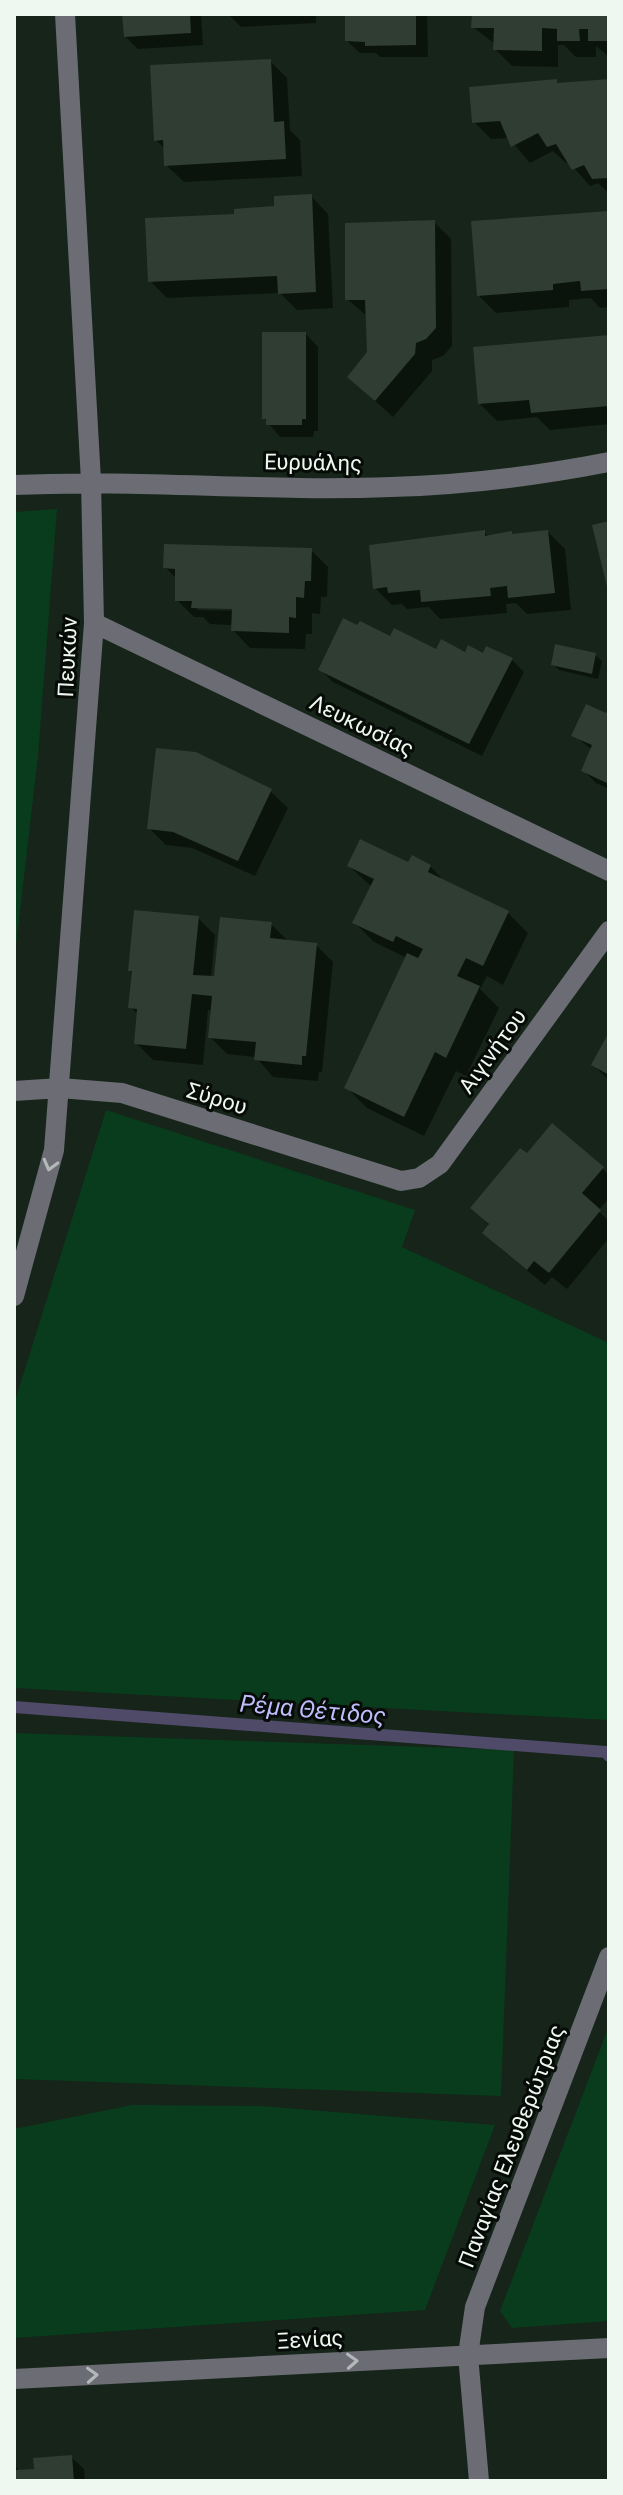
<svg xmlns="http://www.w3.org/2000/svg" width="623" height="2495" font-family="Roboto,sans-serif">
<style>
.green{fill:#093c1c}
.shadow{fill:#0007;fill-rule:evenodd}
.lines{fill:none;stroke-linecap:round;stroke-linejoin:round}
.stream{stroke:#4e4a68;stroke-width:12}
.building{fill:#2f3d32}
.minor{stroke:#6b6c74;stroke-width:20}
.tertiary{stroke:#6b6c74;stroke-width:20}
.oneway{stroke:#b3b8b8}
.labels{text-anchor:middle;stroke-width:6;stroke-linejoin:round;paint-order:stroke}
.street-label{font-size:22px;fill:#eef7f0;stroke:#060b07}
.water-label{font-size:24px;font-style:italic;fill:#bebdfc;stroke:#060b07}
</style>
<rect width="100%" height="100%" fill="#162419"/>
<path class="green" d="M 57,509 L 38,756 L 14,963 L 14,512 Z
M 106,1110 L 415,1210 L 402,1247 L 609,1343 L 609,1720 L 14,1688 L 14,1404 Z
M 14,1733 L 514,1750 L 501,2096 L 14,2079 Z
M 609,2026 L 609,2321 L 512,2328 L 500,2311 Z
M 132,2105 L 261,2106 L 495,2125 L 425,2310 L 14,2338 L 14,2129 Z"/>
<path class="shadow" d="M 124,14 L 201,14 L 203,45 L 138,49 L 125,36 Z
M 228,14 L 316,14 L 316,23 L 241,27 Z
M 347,14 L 427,14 L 428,57 L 380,57 L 376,53 L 360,53 L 347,41 Z
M 473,14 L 609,14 L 609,57 L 596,46 L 596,57 L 576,57 L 564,45 L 558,45 L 558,67 L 512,66 L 495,49 L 495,44 L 473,27 Z
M 270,61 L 287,78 L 290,130 L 300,140 L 302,176 L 184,182 L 166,165 L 166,150 L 156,140 Z
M 609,80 L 609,193 L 598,183 L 590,186 L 569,162 L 566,163 L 553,151 L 530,163 L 509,138 L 491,139 L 474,122 L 471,89 Z
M 311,196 L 328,214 L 333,308 L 297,310 L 280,293 L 167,298 L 150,281 L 237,216 Z
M 609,213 L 609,307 L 600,308 L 591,298 L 569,300 L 569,307 L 496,313 L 479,296 Z
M 434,222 L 451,239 L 452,346 L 443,356 L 432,360 L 432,371 L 393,417 L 349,377 L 369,353 L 367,316 L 347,299 Z
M 306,334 L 318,347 L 318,431 L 314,431 L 313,437 L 280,437 L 264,418 Z
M 609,337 L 609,424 L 550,430 L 537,417 L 497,421 L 480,404 Z
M 484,532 L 489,537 L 548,532 L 565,549 L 571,610 L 527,614 L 516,603 L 506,604 L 507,613 L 440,619 L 429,607 L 407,609 L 402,604 L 392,605 L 375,588 Z
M 311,550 L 328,567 L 327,597 L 321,597 L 320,614 L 312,613 L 312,634 L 306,634 L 305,649 L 250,648 L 233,630 L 233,625 L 210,624 L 203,617 L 194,617 L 177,600 L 177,579 L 165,567 ZM 194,606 L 242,607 L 241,611 L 198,610 Z
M 391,639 L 437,652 L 512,660 L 524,672 L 482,756 L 333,682 L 320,669 Z
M 595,655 L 602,661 L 598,679 L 559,670 L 553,664 Z
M 609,713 L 609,789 L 596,783 L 583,770 L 592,750 L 574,735 Z
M 270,791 L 288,808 L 255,876 L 192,848 L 166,845 L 149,828 Z
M 349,866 L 430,866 L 447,884 L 508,913 L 528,933 L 503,985 L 487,976 L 480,989 L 499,1008 L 466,1076 L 456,1071 L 424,1136 L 367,1108 L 347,1088 L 407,958 L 374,942 L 354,922 L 372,887 Z
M 198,918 L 215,935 L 211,978 L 216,979 L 271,924 L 289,942 L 316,945 L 333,962 L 322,1072 L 319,1072 L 318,1081 L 273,1077 L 256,1057 L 227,1054 L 210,1037 L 213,1011 L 208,1010 L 203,1065 L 153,1060 L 136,1043 L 138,1015 L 131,1007 L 134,974 L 130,971 Z
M 609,1033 L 609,1080 L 593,1065 Z
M 527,1156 L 602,1168 L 609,1175 L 609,1198 L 598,1211 L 609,1221 L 609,1238 L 567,1289 L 552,1277 L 545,1285 L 501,1249 L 484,1233 L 490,1226 L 473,1208 Z
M 71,2457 L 84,2469 L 85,2481 L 14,2481 L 14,2465 L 21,2472 L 36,2471 Z"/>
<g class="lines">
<path class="stream" d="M 14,1707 L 606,1752 L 609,1756"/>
</g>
<path class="building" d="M 122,14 L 190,14 L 191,33 L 124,37 Z
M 345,14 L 416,14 L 416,45 L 365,46 L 365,42 L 345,41 Z
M 472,14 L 609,14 L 609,41 L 588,41 L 588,29 L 579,29 L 580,41 L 557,41 L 557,29 L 542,28 L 542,51 L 493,50 L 494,28 L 471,28 Z
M 271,59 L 274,122 L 284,121 L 286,159 L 164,166 L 163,140 L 154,141 L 150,65 Z
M 557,79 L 557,83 L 609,79 L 609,178 L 592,179 L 584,165 L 572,170 L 556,144 L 547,147 L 538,133 L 511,147 L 500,121 L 472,123 L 469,87 Z
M 312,194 L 316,292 L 278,294 L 277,276 L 148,282 L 145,218 L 234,214 L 234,209 L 274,206 L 274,196 Z
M 609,211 L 609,289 L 581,291 L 580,281 L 553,284 L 553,290 L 477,296 L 471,221 Z
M 435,220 L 436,328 L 426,339 L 416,343 L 415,354 L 375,401 L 347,377 L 367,352 L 365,300 L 345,300 L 345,223 Z
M 262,332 L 306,332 L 306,419 L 302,419 L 302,425 L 266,425 L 266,419 L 262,419 Z
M 609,335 L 609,406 L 531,413 L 529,400 L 478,404 L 473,347 Z
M 609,521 L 609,591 L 608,591 L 592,525 Z
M 485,530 L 485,536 L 512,531 L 512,534 L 548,530 L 555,593 L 508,598 L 507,586 L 490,588 L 491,596 L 421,602 L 420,590 L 388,593 L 387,587 L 373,589 L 369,545 Z
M 164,544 L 312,548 L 311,581 L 305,581 L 304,598 L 296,597 L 296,618 L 289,617 L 289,633 L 231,631 L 232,609 L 191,608 L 192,601 L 175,601 L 175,569 L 163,568 Z
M 343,618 L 357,625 L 360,621 L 390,636 L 394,628 L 436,649 L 441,639 L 465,652 L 468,645 L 483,653 L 486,646 L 513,658 L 469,744 L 318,670 Z
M 555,644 L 596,653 L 592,674 L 551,665 Z
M 586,704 L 606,713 L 609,708 L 609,784 L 581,771 L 592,745 L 571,736 Z
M 156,748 L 196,752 L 272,789 L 238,861 L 173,832 L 147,829 Z
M 360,839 L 408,862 L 412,855 L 431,865 L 428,872 L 509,911 L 483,966 L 466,958 L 457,976 L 480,986 L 446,1058 L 435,1052 L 404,1117 L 344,1088 L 407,953 L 418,958 L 423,949 L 396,936 L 393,942 L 352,923 L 374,879 L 347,866 Z
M 134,910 L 199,916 L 193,975 L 214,976 L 220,917 L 272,922 L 270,938 L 317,943 L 306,1056 L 302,1056 L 302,1065 L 254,1060 L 256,1042 L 208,1038 L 212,996 L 192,994 L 186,1049 L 134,1044 L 137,1009 L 128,1008 L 132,971 L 128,971 Z
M 609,1032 L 609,1075 L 591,1065 Z
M 552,1123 L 604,1167 L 582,1193 L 601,1210 L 549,1273 L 534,1261 L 527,1270 L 482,1233 L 489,1224 L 470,1208 L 520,1148 L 527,1153 Z
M 72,2455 L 74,2481 L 14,2481 L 14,2470 L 34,2469 L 33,2458 Z"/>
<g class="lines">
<path class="minor" d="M 14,485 C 140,479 266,492 391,487 C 465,485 537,476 609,462
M 94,623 L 609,871
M 14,1091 L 60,1088 L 122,1093 L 401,1181 L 419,1178 L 440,1164 L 609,931
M 14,1296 L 54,1150 L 94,623 L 91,481 L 65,14"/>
<path class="tertiary" d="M 14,2379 L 609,2348
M 479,2481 L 468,2355 L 475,2307 L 609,1957"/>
</g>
<defs><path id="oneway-chevron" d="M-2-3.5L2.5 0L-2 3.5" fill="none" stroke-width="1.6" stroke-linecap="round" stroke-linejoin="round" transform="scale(2)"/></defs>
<g class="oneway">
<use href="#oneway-chevron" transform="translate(50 1165) rotate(105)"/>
<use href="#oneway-chevron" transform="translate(352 2361) rotate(-3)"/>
<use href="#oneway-chevron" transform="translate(92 2375) rotate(-3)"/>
</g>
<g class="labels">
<g class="street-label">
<text transform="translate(313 462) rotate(1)" y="8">Ευρυάλης</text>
<text transform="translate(67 657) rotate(-87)" y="8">Πευκών</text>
<text transform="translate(362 725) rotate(26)" y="8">Λευκωσίας</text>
<text transform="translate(492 1051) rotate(-54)" y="8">Αιγινήτου</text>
<text transform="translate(217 1098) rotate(17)" y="8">Σύρου</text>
<text transform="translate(511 2146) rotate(-69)" y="8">Παναγίας Ελευθερώτριας</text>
<text transform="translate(310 2339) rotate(-3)" y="8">Ξενίας</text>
</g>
<g class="water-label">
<text transform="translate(313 1710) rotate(5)" y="8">Ρέμα Θέτιδος</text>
</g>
</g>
<rect width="623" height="2495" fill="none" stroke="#eef7f0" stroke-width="32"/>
</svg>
